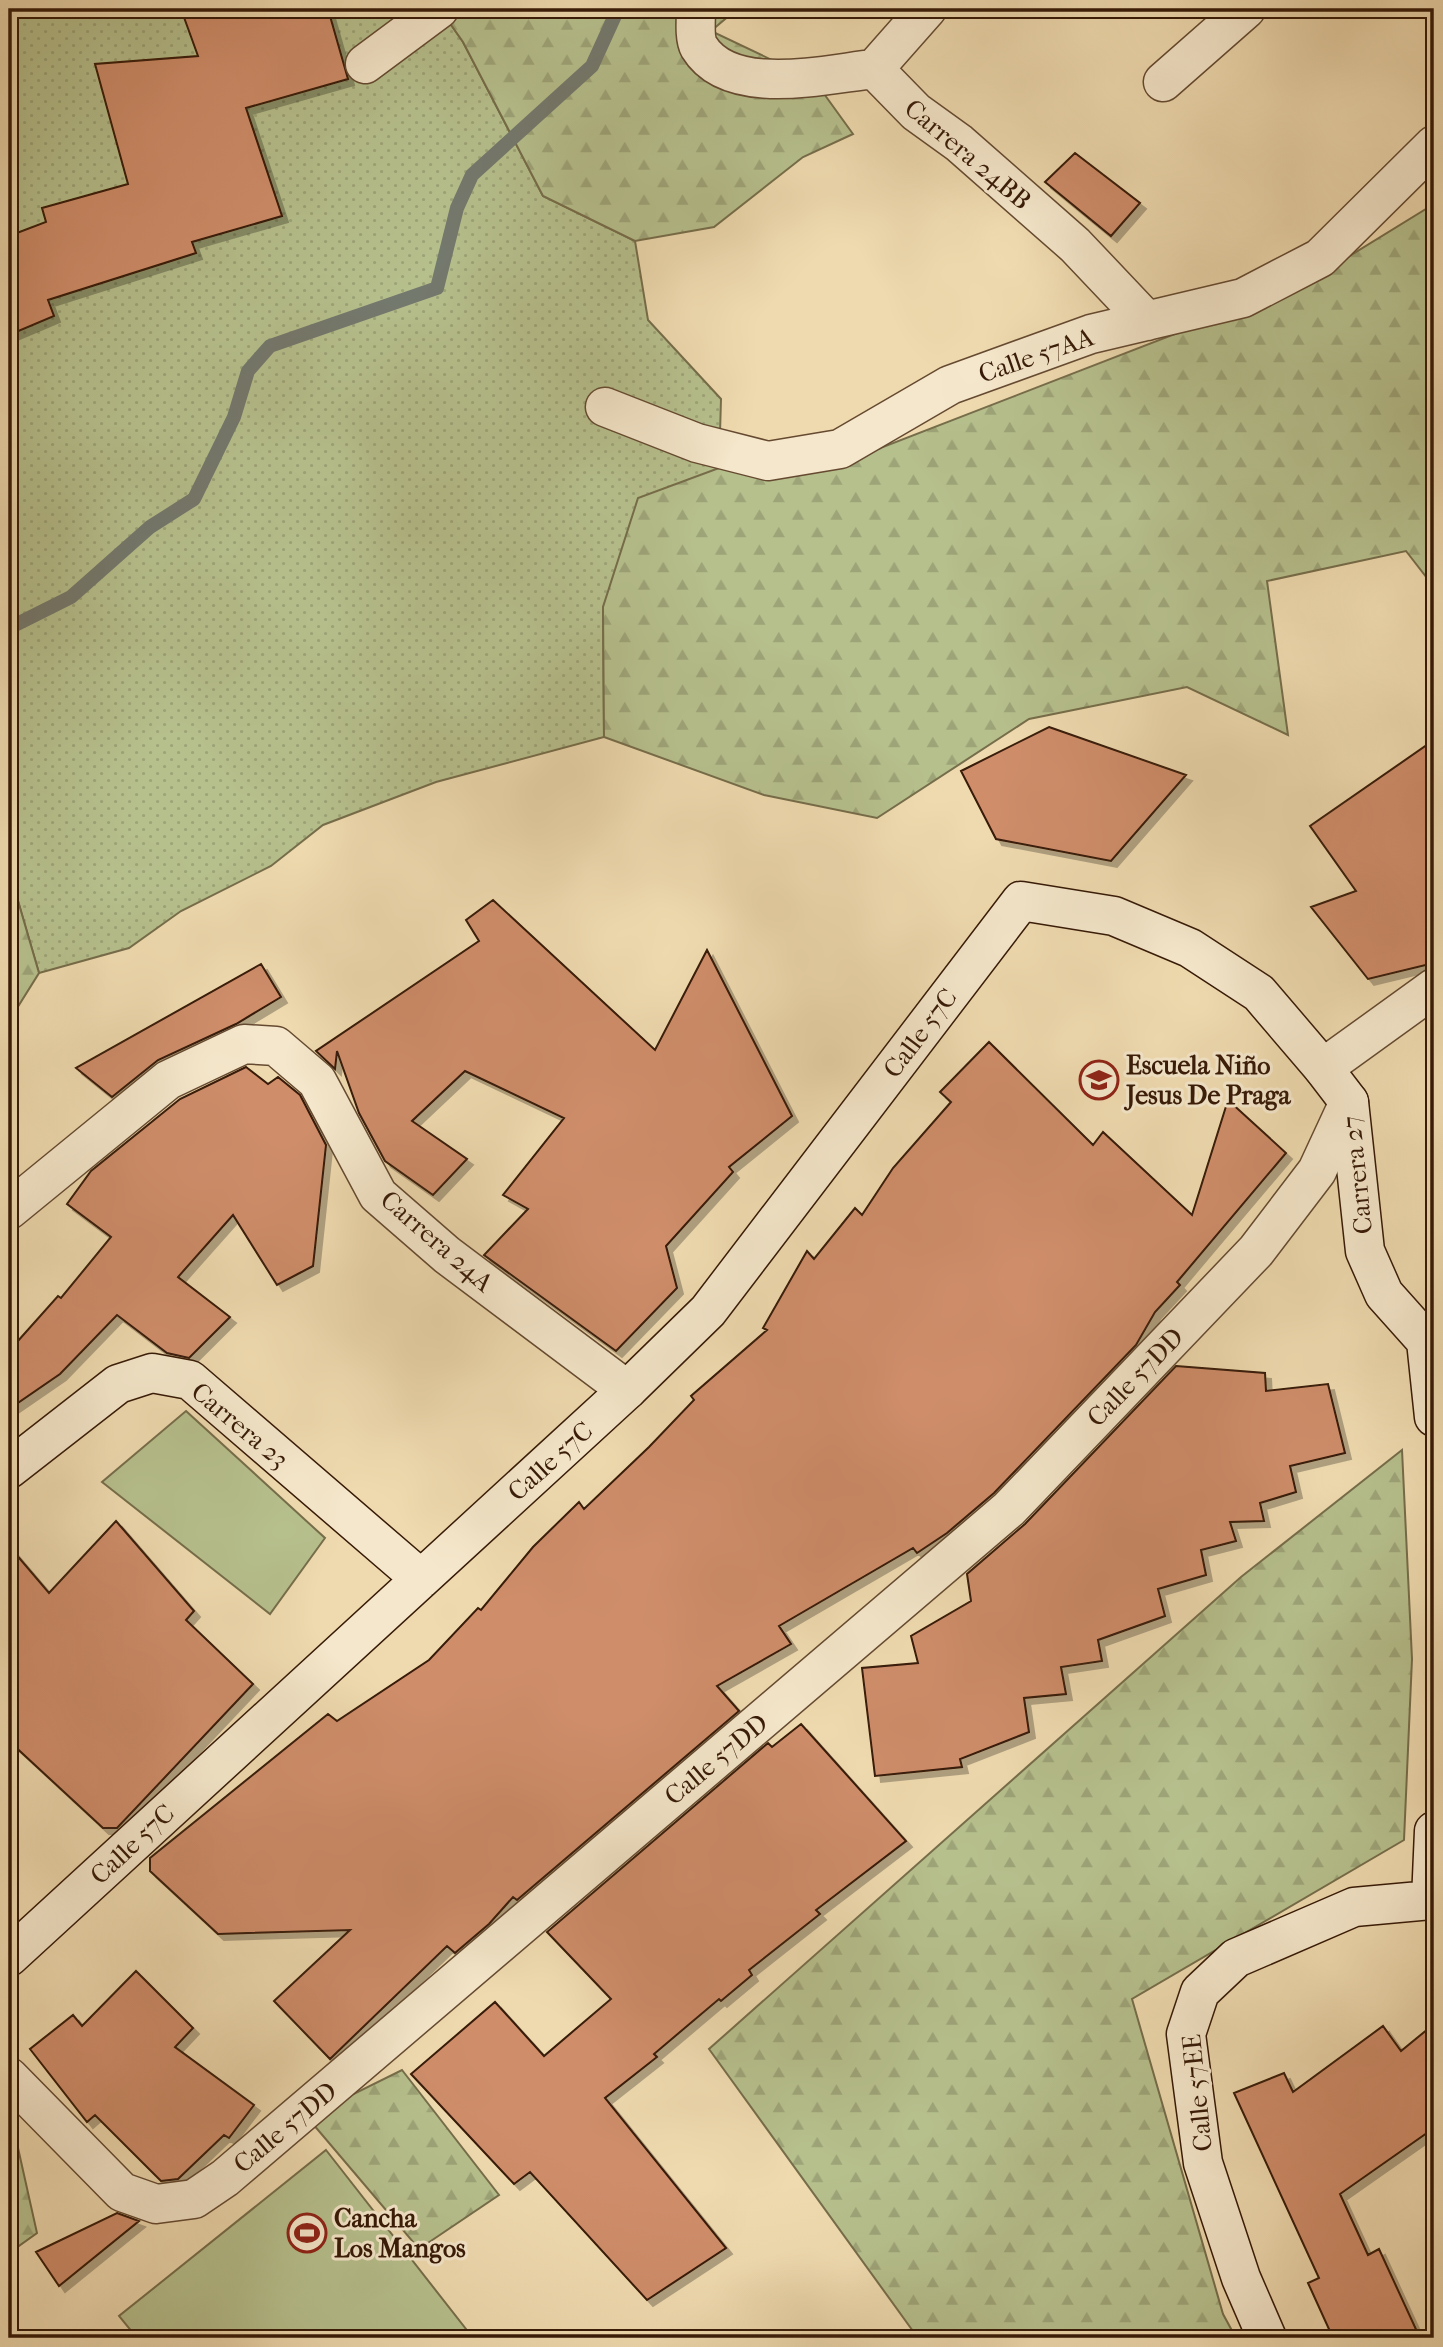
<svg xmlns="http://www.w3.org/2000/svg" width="1443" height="2347" font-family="'IM FELL French Canon',serif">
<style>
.grass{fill:url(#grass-dots);stroke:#766d4a;stroke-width:2}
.forest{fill:url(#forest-firs);stroke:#766d4a;stroke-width:2}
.garden{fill:#b6c08d;stroke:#766d4a;stroke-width:2}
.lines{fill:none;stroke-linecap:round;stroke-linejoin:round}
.stream{stroke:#74796e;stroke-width:14}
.building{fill:#cf8d6b;stroke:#371a07;stroke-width:2;filter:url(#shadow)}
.street-casing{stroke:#654a31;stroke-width:41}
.secondary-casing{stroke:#371a07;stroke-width:41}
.street{stroke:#f5e7cb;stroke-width:38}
.secondary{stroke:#f5e7cb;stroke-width:38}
.labels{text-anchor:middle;stroke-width:6;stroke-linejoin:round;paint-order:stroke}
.street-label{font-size:26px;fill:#371a07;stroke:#f5e7cb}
.poi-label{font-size:26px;font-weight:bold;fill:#371a07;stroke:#f5e7cb;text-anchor:start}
</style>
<defs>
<pattern id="grass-dots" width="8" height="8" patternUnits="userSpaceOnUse" patternTransform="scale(1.75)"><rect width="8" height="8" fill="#b6c08d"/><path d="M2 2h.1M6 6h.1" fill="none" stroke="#9da478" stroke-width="1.8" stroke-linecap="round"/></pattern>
<pattern id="forest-firs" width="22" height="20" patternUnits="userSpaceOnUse" patternTransform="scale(1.75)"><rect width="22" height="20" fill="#b6c08d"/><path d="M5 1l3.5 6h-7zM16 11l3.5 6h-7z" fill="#9da478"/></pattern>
<filter id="shadow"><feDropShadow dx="6" dy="6" stdDeviation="0" flood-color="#0004"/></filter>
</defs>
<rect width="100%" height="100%" fill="#efdaaf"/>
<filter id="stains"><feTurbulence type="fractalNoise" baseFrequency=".00286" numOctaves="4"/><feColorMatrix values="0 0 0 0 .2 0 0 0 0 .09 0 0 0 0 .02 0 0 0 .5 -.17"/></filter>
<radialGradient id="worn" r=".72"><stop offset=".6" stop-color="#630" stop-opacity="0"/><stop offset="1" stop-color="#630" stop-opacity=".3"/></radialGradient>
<path class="grass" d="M 9,9 L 440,9 L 463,42 L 543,196 L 635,241 L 648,320 L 721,399 L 719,468 L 603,607 L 604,737 L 436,782 L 323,825 L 271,866 L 181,911 L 129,948 L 39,973 L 9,870 Z"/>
<path class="forest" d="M 440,9 L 737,9 L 711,31 L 814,80 L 853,134 L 803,157 L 714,227 L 635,241 L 543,196 L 463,42 Z
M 1434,204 L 1434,587 L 1406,551 L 1267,581 L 1288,735 L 1187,687 L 1029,719 L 877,818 L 764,795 L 604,737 L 603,607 L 638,498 L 719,468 L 834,466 L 1304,284 Z
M 9,870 L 39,973 L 9,1021 Z
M 1402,1450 L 1412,1659 L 1404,1840 L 1132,1999 L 1223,2314 L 1236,2338 L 918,2338 L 709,2049 L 1241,1577 Z
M 402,2070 L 499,2195 L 419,2249 L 307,2117 Z
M 9,2130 L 16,2139 L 37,2233 L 9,2253 Z"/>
<path class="garden" d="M 186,1411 L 325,1538 L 270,1614 L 102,1482 Z
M 326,2150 L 473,2338 L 137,2338 L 119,2316 Z"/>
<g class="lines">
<path class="stream" d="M 9,628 L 71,597 L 150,527 L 194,499 L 234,417 L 248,371 L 270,346 L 437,288 L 457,208 L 472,175 L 592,66 L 618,9"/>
</g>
<path class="building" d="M 181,9 L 328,9 L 348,79 L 246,108 L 282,216 L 192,242 L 196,253 L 48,300 L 54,316 L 9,335 L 9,236 L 46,222 L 42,208 L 128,184 L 95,64 L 198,56 Z
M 1075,153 L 1140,203 L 1111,236 L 1045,182 Z
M 1049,727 L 1186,775 L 1111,861 L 996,839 L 961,771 Z
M 1434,740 L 1434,963 L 1368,979 L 1311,907 L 1356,891 L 1310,826 Z
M 493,900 L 655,1050 L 707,950 L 792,1116 L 729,1167 L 733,1172 L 666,1246 L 677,1288 L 616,1351 L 484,1255 L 528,1209 L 503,1195 L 564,1118 L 465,1071 L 412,1121 L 467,1159 L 433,1195 L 385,1161 L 359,1113 L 337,1051 L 335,1069 L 316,1051 L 479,941 L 466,920 Z
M 261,964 L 281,997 L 236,1024 L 158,1060 L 112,1097 L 76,1068 Z
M 989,1042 L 1093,1145 L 1103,1132 L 1192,1215 L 1228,1100 L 1286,1153 L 1177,1282 L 1180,1285 L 1155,1312 L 1136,1345 L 994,1493 L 947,1533 L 917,1553 L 913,1548 L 779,1626 L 791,1644 L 717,1686 L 739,1711 L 517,1900 L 513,1897 L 489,1924 L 455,1953 L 447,1946 L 330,2059 L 274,2001 L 350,1930 L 218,1934 L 150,1871 L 150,1858 L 328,1714 L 337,1721 L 429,1660 L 478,1608 L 481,1610 L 533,1547 L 579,1502 L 584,1509 L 649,1447 L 694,1400 L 691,1396 L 767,1330 L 763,1328 L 807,1251 L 814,1259 L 855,1208 L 862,1215 L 893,1168 L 951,1102 L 940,1092 Z
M 246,1067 L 268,1084 L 278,1077 L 300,1095 L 326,1145 L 313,1266 L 277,1285 L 233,1215 L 178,1277 L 230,1317 L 189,1358 L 167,1353 L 117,1315 L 60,1374 L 9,1409 L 9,1351 L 58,1296 L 61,1298 L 111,1237 L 67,1204 L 91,1171 L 180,1099 Z
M 1176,1366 L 1265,1373 L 1266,1391 L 1328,1384 L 1345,1453 L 1290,1466 L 1296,1492 L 1260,1503 L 1264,1521 L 1230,1522 L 1236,1541 L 1201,1550 L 1206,1575 L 1158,1589 L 1165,1616 L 1098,1640 L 1102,1661 L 1061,1667 L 1066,1694 L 1024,1698 L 1029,1732 L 960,1759 L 962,1767 L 875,1776 L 862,1668 L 918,1663 L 911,1636 L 971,1601 L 967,1574 L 1025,1524 Z
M 116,1521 L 194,1611 L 186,1620 L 253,1684 L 117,1828 L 103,1828 L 9,1741 L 9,1546 L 49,1593 Z
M 801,1724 L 906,1841 L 816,1910 L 820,1914 L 749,1970 L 752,1975 L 721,2001 L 719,1999 L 654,2054 L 657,2057 L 605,2098 L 726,2248 L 647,2300 L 530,2172 L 514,2184 L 411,2074 L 495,2002 L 544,2056 L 611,1999 L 547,1932 L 768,1743 L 772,1747 Z
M 136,1971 L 193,2028 L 175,2047 L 254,2105 L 229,2138 L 224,2135 L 178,2179 L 161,2181 L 95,2115 L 87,2122 L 30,2049 L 73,2015 L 82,2026 Z
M 1434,2024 L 1434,2128 L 1340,2194 L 1368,2255 L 1379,2249 L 1420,2338 L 1333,2338 L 1308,2283 L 1319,2278 L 1234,2093 L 1284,2073 L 1293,2092 L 1383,2026 L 1401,2051 Z
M 117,2213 L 139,2221 L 59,2286 L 36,2252 Z"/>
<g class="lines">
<defs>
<path id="street" d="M 696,9 C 696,19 694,38 699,47 C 730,98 825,74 874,69 L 916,112 L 959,143 L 1075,245 L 1147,321
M 365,64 L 439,9
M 874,69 L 927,9
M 1163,82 L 1246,9
M 605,407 L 697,443 L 768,461 L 840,449 L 950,385 L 1091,334 L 1243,298 L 1320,258 L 1434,145
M 1323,1068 L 1434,988
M 9,1210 L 168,1080 L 244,1044 L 276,1046 L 317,1081 L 378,1195 L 447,1255 L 627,1390
M 9,2077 L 122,2192 L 156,2204 L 194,2199 L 225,2178 L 1009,1509 L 1256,1251 L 1317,1171 L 1349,1102"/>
<path id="secondary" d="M 9,1469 L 118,1384 L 152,1373 L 190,1380 L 421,1579
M 9,1957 L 627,1390 L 708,1311 L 1021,901 L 1114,916 L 1190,948 L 1259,993 L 1323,1068 L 1349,1102 L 1365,1251 L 1384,1294 L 1426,1341 L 1434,1417
M 1267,2338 L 1241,2278 L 1203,2163 L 1186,2034 L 1200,1992 L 1236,1958 L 1354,1907 L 1431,1900 L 1434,1831"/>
</defs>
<use href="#street" class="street-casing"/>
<use href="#secondary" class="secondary-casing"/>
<use href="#street" class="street"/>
<use href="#secondary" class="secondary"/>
</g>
<defs>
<symbol id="school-ring" viewBox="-11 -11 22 22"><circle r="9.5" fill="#f5e7cb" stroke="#8f2418" stroke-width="1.5"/><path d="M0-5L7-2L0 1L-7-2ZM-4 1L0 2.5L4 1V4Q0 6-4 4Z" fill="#8f2418"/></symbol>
<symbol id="stadium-ring" viewBox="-11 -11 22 22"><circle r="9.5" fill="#f5e7cb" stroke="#8f2418" stroke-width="1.5"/><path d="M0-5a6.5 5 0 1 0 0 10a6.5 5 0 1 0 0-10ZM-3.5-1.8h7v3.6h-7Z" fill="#8f2418"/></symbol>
</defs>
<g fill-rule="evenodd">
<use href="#school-ring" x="1077" y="1058" width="44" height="44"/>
<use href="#stadium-ring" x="285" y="2211" width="44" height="44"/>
</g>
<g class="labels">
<g class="street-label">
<text transform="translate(968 154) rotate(40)" y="9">Carrera 24BB</text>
<text transform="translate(1036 355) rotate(-19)" y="9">Calle 57AA</text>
<text transform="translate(920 1033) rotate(-53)" y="9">Calle 57C</text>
<text transform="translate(1357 1175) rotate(-96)" y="9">Carrera 27</text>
<text transform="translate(437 1241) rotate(41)" y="9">Carrera 24A</text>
<text transform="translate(1135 1377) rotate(-46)" y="9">Calle 57DD</text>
<text transform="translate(240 1425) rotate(40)" y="9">Carrera 23</text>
<text transform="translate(550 1461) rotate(-42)" y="9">Calle 57C</text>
<text transform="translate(716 1759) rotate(-40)" y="9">Calle 57DD</text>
<text transform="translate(132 1844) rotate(-43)" y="9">Calle 57C</text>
<text transform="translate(1197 2093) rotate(-96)" y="9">Calle 57EE</text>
<text transform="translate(285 2127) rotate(-40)" y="9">Calle 57DD</text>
</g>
<g class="poi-label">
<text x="1126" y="1074">Escuela Niño<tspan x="1126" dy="30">Jesus De Praga</tspan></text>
<text x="334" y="2227">Cancha<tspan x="334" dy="30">Los Mangos</tspan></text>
</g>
</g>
<rect width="1443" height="2347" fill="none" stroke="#efdaaf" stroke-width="35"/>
<rect x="10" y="10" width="1422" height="2326" fill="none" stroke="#371a07" stroke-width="3.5"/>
<rect x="18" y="18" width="1408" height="2312" fill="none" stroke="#371a07" stroke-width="2"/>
<rect width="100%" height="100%" filter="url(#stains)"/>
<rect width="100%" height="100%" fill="url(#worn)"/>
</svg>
